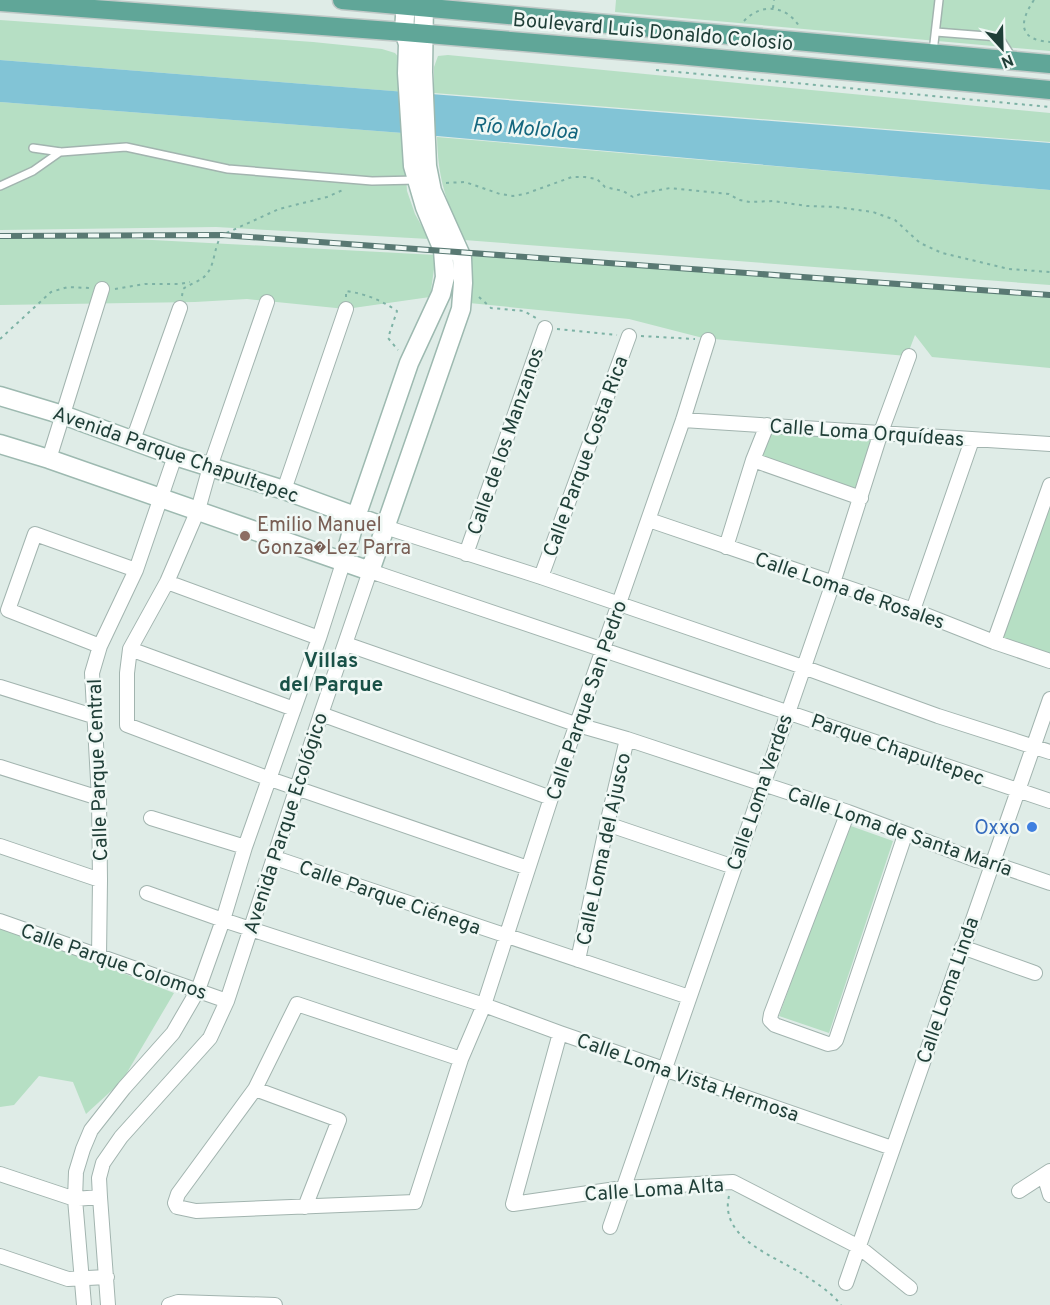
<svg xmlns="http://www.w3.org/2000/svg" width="1050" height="1305" font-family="Overpass,sans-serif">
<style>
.green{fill:#b6dfc4}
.water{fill:#82c4d6}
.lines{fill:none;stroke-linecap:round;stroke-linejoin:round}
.lane-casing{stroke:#a2b4af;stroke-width:10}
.street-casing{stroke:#a2b4af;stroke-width:16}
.secondary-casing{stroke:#9db9b0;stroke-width:21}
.primary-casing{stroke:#c0c9c7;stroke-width:21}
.path{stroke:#7db2a5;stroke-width:2;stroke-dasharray:3 4.5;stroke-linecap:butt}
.lane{stroke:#fff;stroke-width:7}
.street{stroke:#fff;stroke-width:14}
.secondary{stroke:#fff;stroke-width:18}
.primary{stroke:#60a698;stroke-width:18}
.rail-casing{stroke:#597973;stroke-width:6}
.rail{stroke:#f0f8f5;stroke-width:4;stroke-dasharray:11;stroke-linecap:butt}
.education-dot{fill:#8d6e63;stroke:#f0f8f5;stroke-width:2}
.shop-dot{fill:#3f7fe0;stroke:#f0f8f5;stroke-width:2}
.labels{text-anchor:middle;stroke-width:5;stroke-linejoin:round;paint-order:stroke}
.street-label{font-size:20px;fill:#1f3e37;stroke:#f0f8f5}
.education-label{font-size:20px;fill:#785e54;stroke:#f0f8f5;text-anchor:start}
.shop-label{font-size:20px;fill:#366cbe;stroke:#f0f8f5;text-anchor:end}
.water-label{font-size:21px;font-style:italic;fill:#14667e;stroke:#f0f8f5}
.neighbourhood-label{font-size:21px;font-weight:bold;fill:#195147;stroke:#f0f8f5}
</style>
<rect width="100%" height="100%" fill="#dfece7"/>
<path class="green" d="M 616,0 L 1050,0 L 1050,51 L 615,12 Z
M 0,20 L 313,42 L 382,49 L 395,53 L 401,60 L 405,92 L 0,60 Z
M 448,55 L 1050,113 L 1050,142 L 434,93 L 434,67 L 438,56 Z
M 0,102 L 403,133 L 407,191 L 415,214 L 429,239 L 216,227 L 0,230 Z
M 437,137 L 1050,190 L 1050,285 L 464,240 C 446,201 438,180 437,137 Z
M 59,235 L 436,255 L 430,297 L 346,309 L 247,299 L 195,302 L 0,305 L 0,237 Z
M 463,254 L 1050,297 L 1050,368 L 932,357 L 915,335 L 907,356 L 703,338 L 629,319 L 459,302 Z
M 771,429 L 872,438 L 854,492 L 760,459 Z
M 1050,488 L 1050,658 L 996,639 Z
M 848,825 L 893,841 L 829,1033 L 779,1016 Z
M 0,925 L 174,993 L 122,1081 L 86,1114 L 73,1082 L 39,1076 L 14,1105 L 0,1107 Z"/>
<path class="water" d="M 0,60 L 1050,143 L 1050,190 L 403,133 L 0,102 Z"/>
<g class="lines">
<defs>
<path id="lane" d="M 936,32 L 999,37 L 1013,59
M 933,52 L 939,0
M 33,148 L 61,152 L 126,147 L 228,169 L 372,181 L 417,180
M 0,186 L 33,171 L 60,152"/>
<path id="street" d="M 267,302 L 210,467 L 198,510 L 167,582 L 130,649 L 127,673 L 127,725 L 270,779 L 528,868
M 683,420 L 1050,444
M 133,440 L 180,308
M 49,459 L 102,289
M 753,460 L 861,498
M 284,490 L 346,309
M 649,520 L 913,610 L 994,642 L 1050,661
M 385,527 L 541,577 L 803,667 L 938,716 L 1050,752
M 726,547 L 753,460 L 767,425
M 466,554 L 545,328
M 541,577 L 629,336
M 167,582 L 319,638
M 913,610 L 972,440
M 994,642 L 1050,485
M 346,644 L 578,725 L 627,739 L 848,812 L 976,860 L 992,863 L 1050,883
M 100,646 L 8,610 L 35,534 L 136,570
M 130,649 L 294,709
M 0,687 L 93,716
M 321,714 L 551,798
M 0,767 L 99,798
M 848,812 L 771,1014 L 770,1020 L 775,1025 L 828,1044 L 833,1043 L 836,1040 L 905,835
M 151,818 L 245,847
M 607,824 L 734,867
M 0,846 L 100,880
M 275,858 L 689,997
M 147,893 L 223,920 L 484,1005 L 560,1033 L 892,1148
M 0,921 L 227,1001
M 962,947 L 1035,973
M 99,957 L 100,880 L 99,798 L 92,673 L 100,646 L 136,570 L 175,456
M 578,960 L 607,824 L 627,739
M 297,1004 L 461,1059 L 415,1202 L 196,1211 L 177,1207 L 175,1203 L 178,1194 L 255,1089 Z
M 560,1033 L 513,1204 L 623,1188 L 733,1182 L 859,1247 L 910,1288
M 461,1059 L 484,1005 L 551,798 L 683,420 L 708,340
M 255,1089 L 339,1120 L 305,1207
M 0,1174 L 75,1199 L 100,1197
M 1044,1175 L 1050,1195
M 1019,1191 L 1050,1171
M 610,1227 L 833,583 L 881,432 L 909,356
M 0,1256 L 68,1279 L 107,1277
M 846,1283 L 1050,699
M 84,1305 L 75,1199 L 76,1172 L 83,1149 L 91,1130 L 124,1088 L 173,1033 L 198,990 L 223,920 L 245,847 L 319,638 L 343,563
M 108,1305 L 100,1197 L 99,1178 L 103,1163 L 121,1137 L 210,1038 L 227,1001 L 321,714 L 370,571 L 1050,801
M 169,1305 L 178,1302 L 275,1305"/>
<path id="secondary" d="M 0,396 L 63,415 L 175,456 L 284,490 L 385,527
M 0,444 L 49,459 L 370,571 L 461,309 L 463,283 L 462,258 L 432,191 L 427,166 L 423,72 L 424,0
M 343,563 L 356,517 L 409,363 L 441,294 L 445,277 L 443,250 L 425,207 L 413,166 L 407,73 L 408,44 L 404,32 L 406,0"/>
<path id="primary" d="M 342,0 L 1050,64
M 0,2 L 404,32 L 678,55 L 1050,90"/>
</defs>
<use href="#lane" class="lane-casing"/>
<use href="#street" class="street-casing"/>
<use href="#secondary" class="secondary-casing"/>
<use href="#primary" class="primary-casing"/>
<path class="path" d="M 1034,0 C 1019,22 1018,40 1050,42
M 773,8 L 774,0
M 744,21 C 761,3 786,5 799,26
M 656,70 L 1050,107
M 446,183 L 465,182 L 500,194 L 513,196 L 525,194 L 572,177 L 585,177 L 597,179 L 605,187 L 623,191 L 633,197 L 643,193 L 670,188 L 729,194 L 739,200 L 750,202 L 773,201 L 807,206 L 836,207 L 873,212 L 895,220 L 920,243 L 942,253 L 1009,269 L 1050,272
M 115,289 L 145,284 L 180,284 L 190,282
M 182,296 L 183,289 C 190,284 200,281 205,276 C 216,265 213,247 222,235 L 279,209 L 327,197 L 345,189
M 346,297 L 346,291 C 366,294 381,300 397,311 L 388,338 L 398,350
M 479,297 L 491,308 L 524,311 L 536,318
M 557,329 L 617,335
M 641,336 L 695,339
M 0,339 L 51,292 L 68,287 L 89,288
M 729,1196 C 719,1238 774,1256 801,1273 C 815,1282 831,1292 841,1305"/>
<use href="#lane" class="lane"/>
<use href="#street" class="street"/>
<use href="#secondary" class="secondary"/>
<use href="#primary" class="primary"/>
<defs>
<path id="rail" d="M 0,236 L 222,235 L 1050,295"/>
</defs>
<use href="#rail" class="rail-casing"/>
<use href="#rail" class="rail"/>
</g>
<circle class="education-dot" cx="245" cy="536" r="6"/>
<circle class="shop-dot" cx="1032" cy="827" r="6"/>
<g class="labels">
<g class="street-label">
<text transform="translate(653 31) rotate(5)" y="7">Boulevard Luis Donaldo Colosio</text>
<text transform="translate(867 432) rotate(4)" y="7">Calle Loma Orquídeas</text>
<text transform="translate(505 441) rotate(-71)" y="7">Calle de los Manzanos</text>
<text transform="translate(176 454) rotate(19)" y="7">Avenida Parque Chapultepec</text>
<text transform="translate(585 456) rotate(-70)" y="7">Calle Parque Costa Rica</text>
<text transform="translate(850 590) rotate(19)" y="7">Calle Loma de Rosales</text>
<text transform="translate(586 700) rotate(-71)" y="7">Calle Parque San Pedro</text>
<text transform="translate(898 749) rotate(19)" y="7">Parque Chapultepec</text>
<text transform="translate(97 770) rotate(-92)" y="7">Calle Parque Central</text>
<text transform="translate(759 792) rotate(-71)" y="7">Calle Loma Verdes</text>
<text transform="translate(285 823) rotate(-72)" y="7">Avenida Parque Ecológico</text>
<text transform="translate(900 831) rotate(19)" y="7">Calle Loma de Santa María</text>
<text transform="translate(603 849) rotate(-78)" y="7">Calle Loma del Ajusco</text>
<text transform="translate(390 897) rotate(19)" y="7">Calle Parque Ciénega</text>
<text transform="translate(114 961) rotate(19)" y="7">Calle Parque Colomos</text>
<text transform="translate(947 990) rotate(-71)" y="7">Calle Loma Linda</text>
<text transform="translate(688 1077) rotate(19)" y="7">Calle Loma Vista Hermosa</text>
<text transform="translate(654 1189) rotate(-4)" y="7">Calle Loma Alta</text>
</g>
<g class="education-label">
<text x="257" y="531">Emilio Manuel<tspan x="257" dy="23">Gonza�Lez Parra</tspan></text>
</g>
<g class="shop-label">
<text x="1020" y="834">Oxxo</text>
</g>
<g class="water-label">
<text transform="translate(525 128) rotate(4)" y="7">Río Mololoa</text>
</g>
<g class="neighbourhood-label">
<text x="331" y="667">Villas<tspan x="331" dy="24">del Parque</tspan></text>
</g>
</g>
<g transform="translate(1002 48) rotate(158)" stroke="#f0f8f5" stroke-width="4.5" paint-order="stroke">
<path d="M0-4.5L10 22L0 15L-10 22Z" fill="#1f3e37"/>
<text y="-9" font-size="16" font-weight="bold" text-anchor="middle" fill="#1f3e37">N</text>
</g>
</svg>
